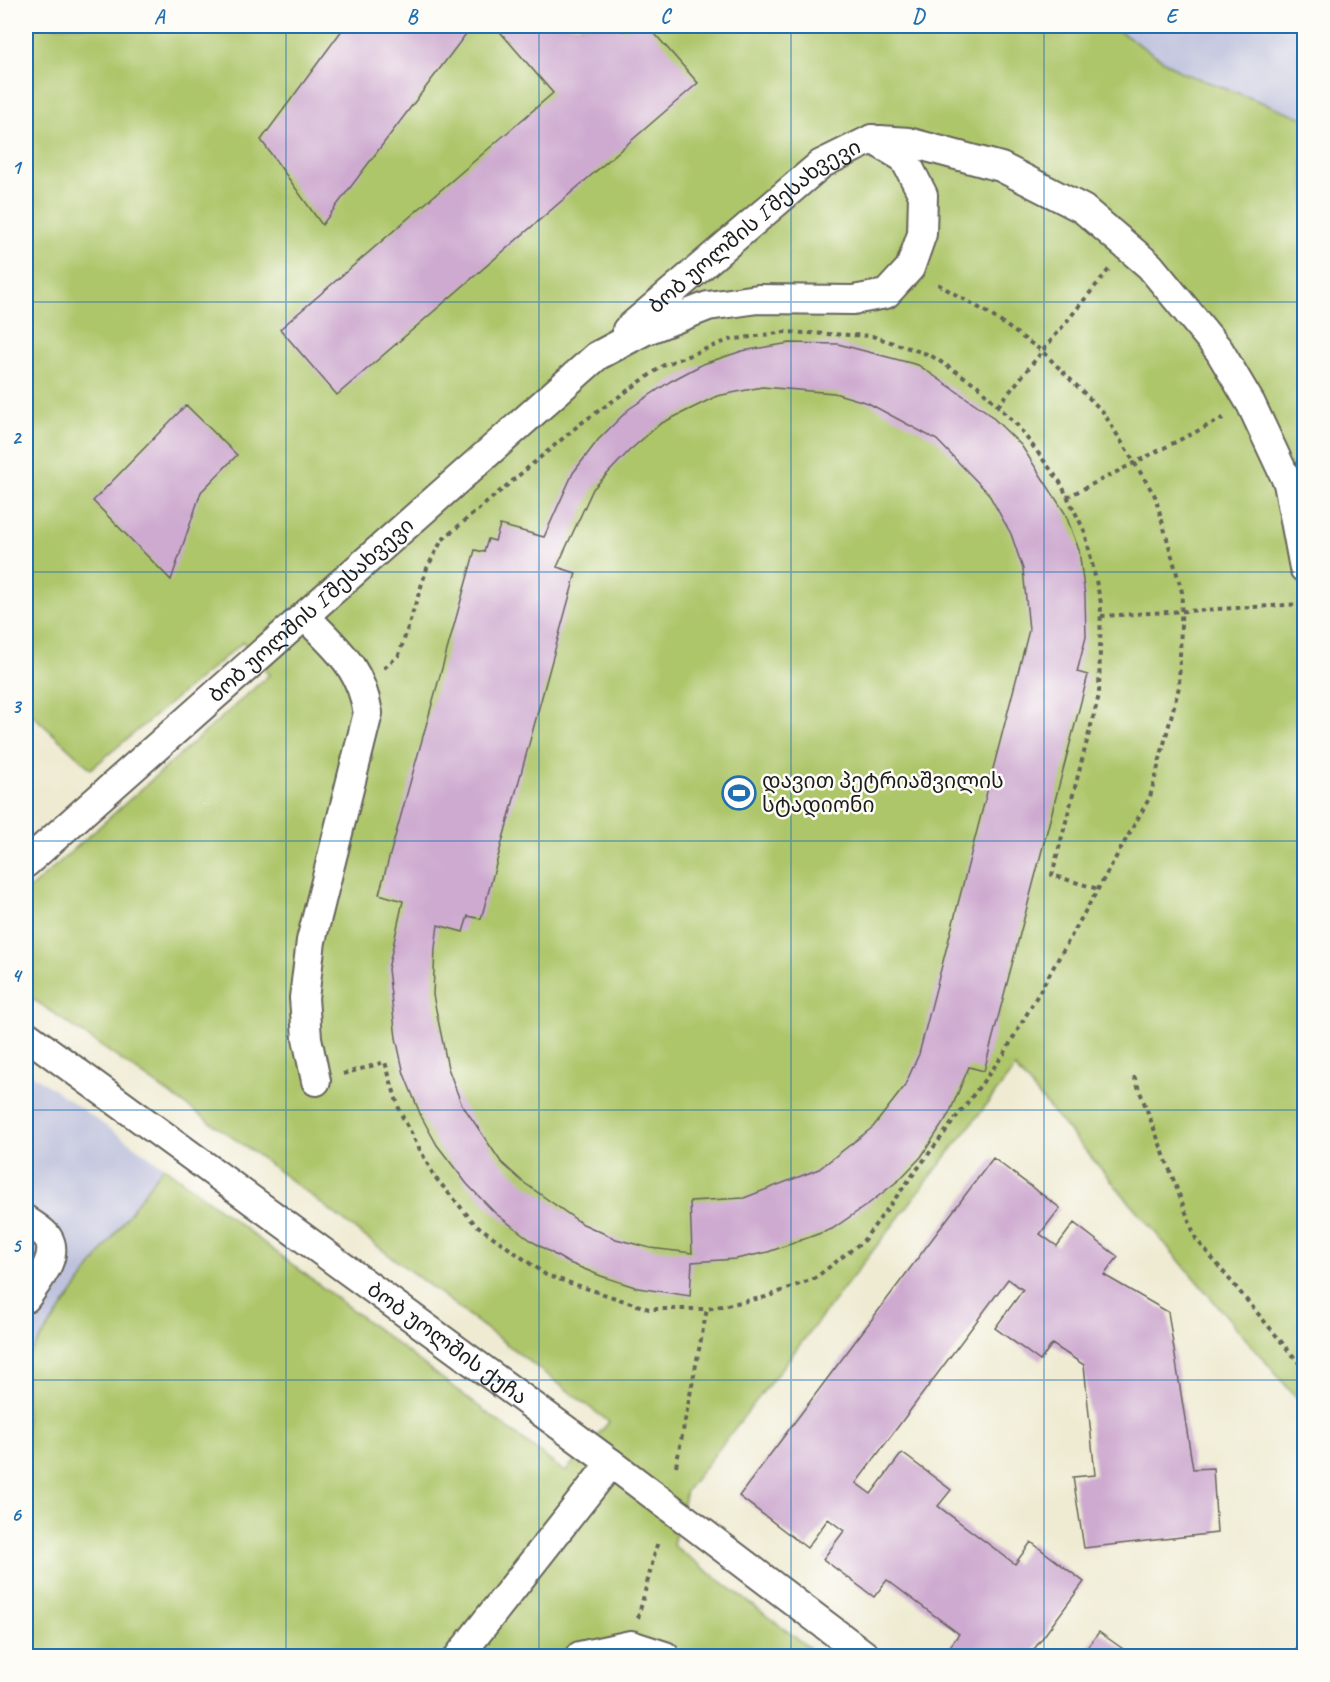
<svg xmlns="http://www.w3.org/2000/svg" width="1330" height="1682" font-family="Caveat,'Noto Sans Georgian',sans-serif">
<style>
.industrial{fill:#bfc2dd}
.green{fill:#aec66b;stroke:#657144;stroke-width:1.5}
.building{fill:#ceaad0;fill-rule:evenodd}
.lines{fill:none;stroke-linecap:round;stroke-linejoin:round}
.minor-casing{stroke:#66645c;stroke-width:32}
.path{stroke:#66645c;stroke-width:4;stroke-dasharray:4.5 4.5;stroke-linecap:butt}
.minor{stroke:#fff;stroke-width:28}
.grid{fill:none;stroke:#1f6fb2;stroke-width:1.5;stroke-opacity:0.55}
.labels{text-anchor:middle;stroke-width:5;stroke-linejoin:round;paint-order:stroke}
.street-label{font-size:21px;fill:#1c1c1c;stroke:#fdfcf7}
.poi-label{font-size:21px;fill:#1c1c1c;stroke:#fdfcf7;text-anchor:start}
.neatline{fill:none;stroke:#1f6fb2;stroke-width:2}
.grid-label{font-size:20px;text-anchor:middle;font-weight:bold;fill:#1f6fb2}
</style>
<rect width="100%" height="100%" fill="#fdfcf7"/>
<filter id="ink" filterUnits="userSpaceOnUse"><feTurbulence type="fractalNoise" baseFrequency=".0167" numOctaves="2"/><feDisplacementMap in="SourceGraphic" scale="12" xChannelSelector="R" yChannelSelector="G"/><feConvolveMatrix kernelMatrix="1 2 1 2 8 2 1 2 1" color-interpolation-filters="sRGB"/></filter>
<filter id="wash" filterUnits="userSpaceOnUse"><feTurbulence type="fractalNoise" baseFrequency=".008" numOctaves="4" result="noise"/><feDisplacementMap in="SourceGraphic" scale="24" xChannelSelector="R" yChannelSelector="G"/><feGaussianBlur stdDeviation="1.35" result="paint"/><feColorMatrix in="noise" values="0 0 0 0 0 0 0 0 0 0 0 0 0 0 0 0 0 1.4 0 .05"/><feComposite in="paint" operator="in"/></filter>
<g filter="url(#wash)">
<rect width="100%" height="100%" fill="#efebd3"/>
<path class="industrial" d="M 1111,26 L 1304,26 L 1304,118 L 1181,72 Z
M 26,1070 L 163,1166 L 26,1359 Z"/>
<path class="green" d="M 26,26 L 1111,26 L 1181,72 L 1304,118 L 1304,1407 L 1015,1068 L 686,1491 L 673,1545 L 820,1656 L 26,1656 L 26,1359 L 163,1166 L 565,1472 L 609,1422 L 256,1154 L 26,994 L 26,892 L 269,675 L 243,642 L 91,769 L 26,709 Z"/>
<g id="blocks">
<path class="building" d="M 345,26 L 472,26 L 322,225 L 261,140 Z
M 495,26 L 619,26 L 624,31 L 631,26 L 648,26 L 698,83 L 337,395 L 280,329 L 553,93 Z
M 790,343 L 838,344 L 918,365 L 987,412 L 1021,445 L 1065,513 L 1079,550 L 1085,596 L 1086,637 L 1077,672 L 1088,675 L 984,1071 L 969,1067 L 949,1114 L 921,1157 L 899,1180 L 867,1205 L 832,1229 L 768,1252 L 736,1259 L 692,1262 L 690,1296 L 638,1288 L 601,1276 L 567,1262 L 533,1242 L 495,1213 L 467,1184 L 437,1145 L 421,1116 L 404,1074 L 396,1038 L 388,969 L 403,901 L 379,894 L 475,550 L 484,552 L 488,539 L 495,541 L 500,525 L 544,537 L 573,473 L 598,440 L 629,409 L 671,381 L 703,364 L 742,351 ZM 762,387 L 834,393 L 868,403 L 937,440 L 988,493 L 1011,534 L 1023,569 L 1029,630 L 919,1054 L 904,1087 L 873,1127 L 819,1169 L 744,1198 L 690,1201 L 692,1253 L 650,1248 L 616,1239 L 581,1223 L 523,1182 L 501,1162 L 461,1103 L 448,1068 L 433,995 L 435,948 L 438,925 L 463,932 L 468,916 L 481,919 L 576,573 L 557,567 L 593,489 L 629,451 L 660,424 L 717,396 Z
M 186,405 L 237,455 L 201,492 L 171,580 L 93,501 Z
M 993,1158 L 1060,1208 L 1040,1234 L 1057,1246 L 1074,1223 L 1118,1257 L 1104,1275 L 1168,1312 L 1193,1469 L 1213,1468 L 1217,1533 L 1084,1548 L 1073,1477 L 1095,1475 L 1084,1365 L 1052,1344 L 1040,1361 L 995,1328 L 1023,1290 L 1008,1279 L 856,1483 L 871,1494 L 902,1453 L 951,1490 L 938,1506 L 1015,1564 L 1031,1542 L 1084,1582 L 1029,1656 L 952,1656 L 946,1652 L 959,1634 L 887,1580 L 874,1597 L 823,1559 L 844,1531 L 828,1519 L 807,1548 L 739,1496 Z
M 1099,1632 L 1133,1656 L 1081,1656 Z
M 1303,1641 L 1304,1656 L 1291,1656 Z"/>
</g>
</g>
<g filter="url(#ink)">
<use href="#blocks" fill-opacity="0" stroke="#66645c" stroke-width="1.5"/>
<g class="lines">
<defs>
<g id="minor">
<path d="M 880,140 L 908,142 L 1001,167 L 1083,209 L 1150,266 L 1219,350 L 1251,404 L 1288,483 L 1304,568"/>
<path id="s1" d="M 627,330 L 821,164 L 872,139"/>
<path d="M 305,616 C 337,650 360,665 368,713 L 311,941 L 304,998 L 307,1038 L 316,1081"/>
<path id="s2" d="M 26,863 L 597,356 L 644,331 L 708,306 L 758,299 L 853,300 L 886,294 L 910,268 L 922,234 L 923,195 L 904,158 L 872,139"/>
<path id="s3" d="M 26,1035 L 611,1463 L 866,1656"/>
<path d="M 26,1220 C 32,1225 44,1231 48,1238 C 60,1257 36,1283 26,1298"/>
<path d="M 459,1656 L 611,1463"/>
<path d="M 580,1656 L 631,1645 L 665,1656"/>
</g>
</defs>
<use href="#minor" class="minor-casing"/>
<path class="path" d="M 998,406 L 1110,268
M 1067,497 L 1225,417
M 1101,616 L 1304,604
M 384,668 L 399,655 L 427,568 L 442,540 L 580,424 L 664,365 L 729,340 L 785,332 L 872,336 L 930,355 L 977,385 L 1017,425 L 1060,482 L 1085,532 L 1101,603 L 1099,695 L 1052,875 L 1098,889
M 343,1074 L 385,1062 L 400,1112 L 434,1176 L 475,1224 L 546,1275 L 649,1309 L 707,1309
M 1134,1076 L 1196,1239 L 1304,1369
M 676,1466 L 707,1309 L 766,1297 L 815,1278 L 863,1241 L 1004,1054 L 1098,889 L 1150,797 L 1179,687 L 1182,592 L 1155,496 L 1103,412 L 1042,351 L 988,313 L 934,282
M 638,1618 L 658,1541"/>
<use href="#minor" class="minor"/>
</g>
</g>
<path class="grid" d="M 286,26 L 286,1656M 539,26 L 539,1656M 791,26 L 791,1656M 1044,26 L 1044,1656M 26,302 L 1304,302M 26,572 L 1304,572M 26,841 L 1304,841M 26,1110 L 1304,1110M 26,1380 L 1304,1380"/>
<defs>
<symbol id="stadium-ring" viewBox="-11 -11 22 22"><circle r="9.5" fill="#fdfcf7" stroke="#1f6fb2" stroke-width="1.5"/><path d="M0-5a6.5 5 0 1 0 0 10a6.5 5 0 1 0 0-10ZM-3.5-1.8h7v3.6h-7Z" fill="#1f6fb2"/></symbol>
</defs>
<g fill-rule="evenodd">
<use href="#stadium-ring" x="720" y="774" width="38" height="38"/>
</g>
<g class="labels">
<g class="street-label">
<text dy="7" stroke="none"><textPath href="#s1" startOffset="165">ბობ უოლშის I შესახვევი</textPath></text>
<text dy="7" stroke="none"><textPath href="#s2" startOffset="381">ბობ უოლშის I შესახვევი</textPath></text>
<text dy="7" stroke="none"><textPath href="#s3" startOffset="522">ბობ უოლშის ქუჩა</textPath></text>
</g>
<g class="poi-label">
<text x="762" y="788">დავით პეტრიაშვილის<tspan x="762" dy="24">სტადიონი</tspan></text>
</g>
</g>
<rect width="1330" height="1682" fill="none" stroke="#fdfcf7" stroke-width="66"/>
<rect x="33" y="33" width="1264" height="1616" class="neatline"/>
<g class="grid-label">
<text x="159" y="23">A</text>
<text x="412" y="23">B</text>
<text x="665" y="23">C</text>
<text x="918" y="23">D</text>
<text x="1171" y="23">E</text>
<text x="16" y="174">1</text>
<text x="16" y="444">2</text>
<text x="16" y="713">3</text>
<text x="16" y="982">4</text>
<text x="16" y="1252">5</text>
<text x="16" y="1521">6</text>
</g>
</svg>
